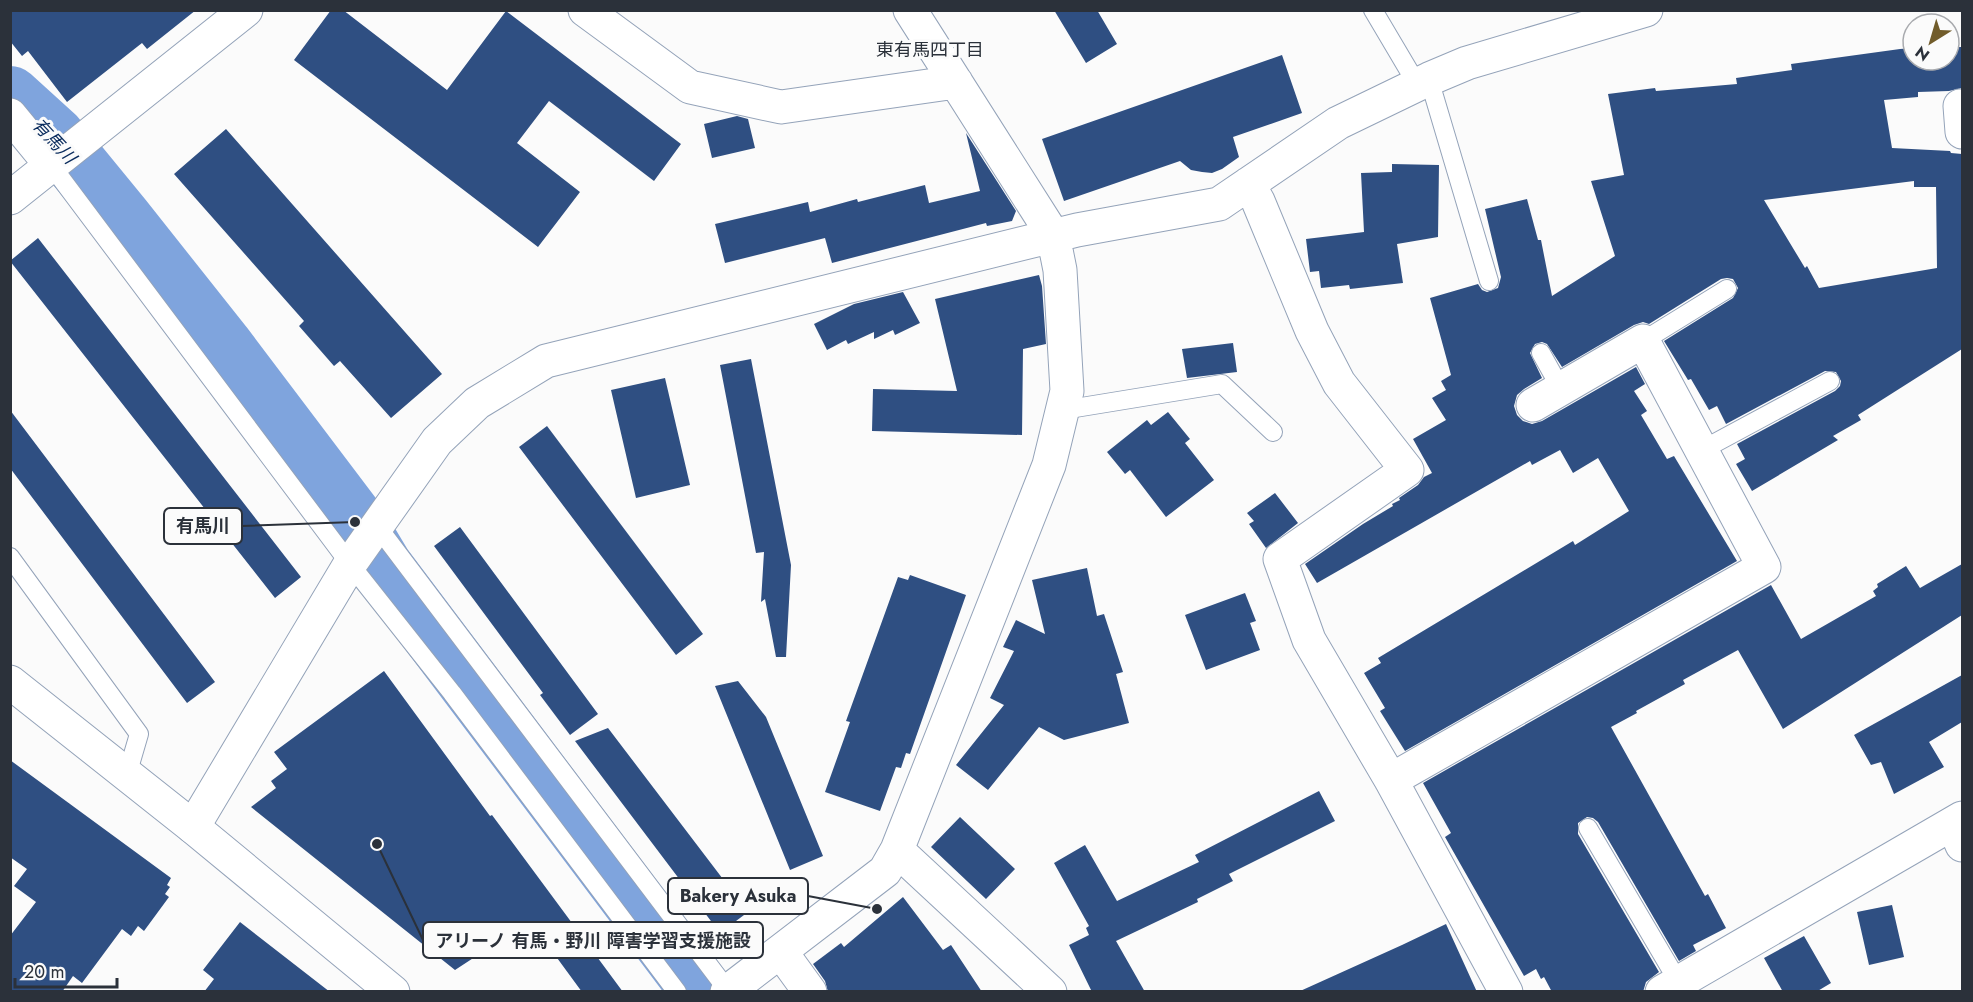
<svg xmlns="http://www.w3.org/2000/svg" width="1973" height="1002" font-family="Jost,'Noto Sans JP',sans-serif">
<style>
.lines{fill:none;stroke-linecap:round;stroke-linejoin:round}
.river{stroke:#7fa4dd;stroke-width:62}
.building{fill:#2f4f82;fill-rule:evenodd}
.service-casing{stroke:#94a3b9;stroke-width:20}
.minor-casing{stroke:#94a3b9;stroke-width:35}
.tertiary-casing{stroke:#94a3b9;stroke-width:35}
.service{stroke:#fff;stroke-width:18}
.minor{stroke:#fff;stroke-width:33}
.tertiary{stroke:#fff;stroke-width:33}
.labels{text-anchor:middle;stroke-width:6;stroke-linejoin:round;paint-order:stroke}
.neighbourhood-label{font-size:18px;fill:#2b313a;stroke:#fbfbfb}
.water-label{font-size:18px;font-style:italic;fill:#07295b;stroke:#fbfbfb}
.leader{fill:none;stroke:#2b313a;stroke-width:2}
.callout-dot{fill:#2b313a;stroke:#fbfbfb;stroke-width:2}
.callout{fill:#fbfbfb;stroke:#2b313a;stroke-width:2}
.callout-label{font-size:18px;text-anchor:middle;font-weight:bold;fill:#2b313a}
</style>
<rect width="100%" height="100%" fill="#fbfbfb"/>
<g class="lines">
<path class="river" d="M 10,97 L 54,137 L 122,220 L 222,346 L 355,522 L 382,567 L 702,992"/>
</g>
<path class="building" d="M 10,10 L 196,10 L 147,49 L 142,43 L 67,102 L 28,51 L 22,56 L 10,41 Z
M 331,10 L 343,10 L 447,90 L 506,11 L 681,144 L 654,181 L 549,101 L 517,143 L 580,192 L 538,247 L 294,60 Z
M 1054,10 L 1097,10 L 1117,44 L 1086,63 Z
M 1949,47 L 1962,47 L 1962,88 L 1949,91 L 1918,92 L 1918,97 L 1884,100 L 1892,148 L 1950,151 L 1951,153 L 1962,154 L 1962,349 L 1858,415 L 1861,420 L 1833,436 L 1838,440 L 1752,491 L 1736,464 L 1745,459 L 1737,444 L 1835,391 L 1840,386 L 1841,381 L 1836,372 L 1825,371 L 1726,424 L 1717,406 L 1709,410 L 1691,379 L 1688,380 L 1664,341 L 1733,298 L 1738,288 L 1733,279 L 1727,278 L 1721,279 L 1649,324 L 1643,322 L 1634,325 L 1562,367 L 1547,344 L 1542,342 L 1535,344 L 1530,353 L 1542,378 L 1524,389 L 1517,395 L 1514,406 L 1517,415 L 1523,421 L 1532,424 L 1542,421 L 1636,367 L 1645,384 L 1634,391 L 1647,411 L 1641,415 L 1667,459 L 1674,456 L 1737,561 L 1405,751 L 1380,711 L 1385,708 L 1364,673 L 1381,663 L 1378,658 L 1573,541 L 1575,545 L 1629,511 L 1598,458 L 1573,473 L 1560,450 L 1532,465 L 1530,461 L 1317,583 L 1305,564 L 1363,524 L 1393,506 L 1392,504 L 1400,500 L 1399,498 L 1418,485 L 1424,477 L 1432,473 L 1413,439 L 1446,420 L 1432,398 L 1446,390 L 1441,381 L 1451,375 L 1430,298 L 1478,284 L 1482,290 L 1487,292 L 1498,288 L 1501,277 L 1485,209 L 1527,199 L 1538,240 L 1541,240 L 1552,296 L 1615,256 L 1591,181 L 1624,175 L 1608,94 L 1655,88 L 1656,91 L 1737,84 L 1736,78 L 1792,70 L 1791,64 L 1900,49 L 1913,48 L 1913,60 L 1949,60 ZM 1914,181 L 1914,187 L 1936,187 L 1937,268 L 1819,288 L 1807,266 L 1805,268 L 1764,200 Z
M 1282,55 L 1302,113 L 1233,137 L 1239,157 L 1222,169 L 1212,173 L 1202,172 L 1191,170 L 1180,161 L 1064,201 L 1042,139 Z
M 737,116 L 748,119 L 755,148 L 712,158 L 704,124 Z
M 226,129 L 442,374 L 391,418 L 340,361 L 334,366 L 299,326 L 304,321 L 174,174 Z
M 966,133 L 1016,211 L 1012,221 L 987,226 L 986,223 L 832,263 L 825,238 L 725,263 L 715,224 L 808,202 L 810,212 L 857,199 L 858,202 L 925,185 L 929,203 L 980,191 Z
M 1392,164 L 1439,165 L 1438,237 L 1397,244 L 1403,283 L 1350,289 L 1349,285 L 1321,288 L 1319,271 L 1310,272 L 1306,239 L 1364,232 L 1361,173 L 1392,172 Z
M 38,238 L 301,577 L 275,598 L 10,261 Z
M 1039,275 L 1042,286 L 1046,344 L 1023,349 L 1022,435 L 872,431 L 873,389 L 957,391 L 935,299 Z
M 903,292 L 920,323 L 895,335 L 893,330 L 874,339 L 874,332 L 848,344 L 846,340 L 827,350 L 814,324 L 854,304 Z
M 1233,343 L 1237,372 L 1187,378 L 1182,349 Z
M 751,359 L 791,565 L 786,657 L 776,657 L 765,599 L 761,602 L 764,552 L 756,553 L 720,365 Z
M 665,378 L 690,485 L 636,498 L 611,390 Z
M 10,410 L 215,682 L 187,703 L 10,468 Z
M 1168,412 L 1190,439 L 1185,443 L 1214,480 L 1166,517 L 1130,470 L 1125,474 L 1107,452 L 1147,420 L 1151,425 Z
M 547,426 L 703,634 L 676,655 L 519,447 Z
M 1275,493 L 1298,523 L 1266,548 L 1249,524 L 1254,521 L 1247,513 Z
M 460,527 L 598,714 L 570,735 L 540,695 L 543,693 L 434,546 Z
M 1962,564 L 1962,615 L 1783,729 L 1738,650 L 1683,680 L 1685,684 L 1636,711 L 1637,713 L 1611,727 L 1705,896 L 1708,894 L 1726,928 L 1693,945 L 1696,951 L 1679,961 L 1598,822 L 1593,818 L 1587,817 L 1578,823 L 1578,834 L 1659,972 L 1646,982 L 1643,992 L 1552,992 L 1544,977 L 1541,979 L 1536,969 L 1524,976 L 1445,837 L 1451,833 L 1423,783 L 1771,585 L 1801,639 L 1876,596 L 1873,591 L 1878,587 L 1877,584 L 1906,566 L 1920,588 Z
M 1087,568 L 1097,616 L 1104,614 L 1123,672 L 1116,674 L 1129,723 L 1064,740 L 1039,727 L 988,790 L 956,765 L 1004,705 L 990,698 L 1014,651 L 1003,647 L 1016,620 L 1045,634 L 1032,580 Z
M 910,575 L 966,595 L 910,754 L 906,753 L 901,768 L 896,767 L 880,811 L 825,792 L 850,722 L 846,721 L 898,577 L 908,580 Z
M 1245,593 L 1256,621 L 1250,623 L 1260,650 L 1206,670 L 1185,615 Z
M 384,671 L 490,816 L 492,815 L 623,992 L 582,992 L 530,921 L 455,970 L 251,807 L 276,788 L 271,781 L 287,769 L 274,752 Z
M 1962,675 L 1962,722 L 1929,742 L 1944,767 L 1894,794 L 1881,762 L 1871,765 L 1854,735 Z
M 738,681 L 766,717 L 823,856 L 790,870 L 715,686 Z
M 608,728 L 748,912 L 720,933 L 575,741 Z
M 10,760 L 171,878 L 167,885 L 170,887 L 165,894 L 169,897 L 144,931 L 138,926 L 131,936 L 122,929 L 82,983 L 73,976 L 62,992 L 10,992 L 10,936 L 36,902 L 14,886 L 27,869 L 10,857 Z
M 1319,791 L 1335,821 L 1229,874 L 1233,881 L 1197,899 L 1198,902 L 1116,941 L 1145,992 L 1092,992 L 1069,945 L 1089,935 L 1086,928 L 1089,926 L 1054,863 L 1085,845 L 1117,901 L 1199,862 L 1195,855 Z
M 960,817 L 1015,869 L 986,899 L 931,847 Z
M 903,897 L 943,950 L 951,945 L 982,992 L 828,992 L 825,981 L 813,964 L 841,943 L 844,947 Z
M 1892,905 L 1904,957 L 1869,965 L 1857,912 Z
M 240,922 L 330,992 L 204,992 L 214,979 L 203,970 Z
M 1446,924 L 1477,992 L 1298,992 L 1402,945 Z
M 1804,936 L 1831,983 L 1816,992 L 1783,992 L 1764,958 Z"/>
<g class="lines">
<defs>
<path id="service" d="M 1373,10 L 1418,86
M 1429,79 L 1489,281
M 51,165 L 350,564 L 452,693 L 677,992
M 1643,341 L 1727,289
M 1541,353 L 1561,389
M 1063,410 L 1222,384 L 1273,432
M 1702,450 L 1830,381
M 377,526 L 729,992
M 10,557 L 139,734 L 127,775
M 1588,828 L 1679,983"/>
<path id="minor" d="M 585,10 L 690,87 L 781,107 L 956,82
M 1960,106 L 1962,132
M 10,115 L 51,165
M 1248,184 L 1258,201 L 1312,331 L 1339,383 L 1407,470 L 1280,559 L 1309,640 L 1391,780 L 1506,992
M 10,198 L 246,10
M 1391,780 L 1764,567 L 1643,341 L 1533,405
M 193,827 L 350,564 L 437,441 L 477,403 L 546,361 L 1077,230 L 1219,204 L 1338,123 L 1429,79 L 1467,63 L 1646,10
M 897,850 L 1050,992
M 781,952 L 810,992
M 727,992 L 885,871 L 897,850 L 1049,465 L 1067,391 L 1060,270 L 1053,235 L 910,10
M 1662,992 L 1962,818"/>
<path id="tertiary" d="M 10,682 L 193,827 L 393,992
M 1953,824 L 1962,845"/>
</defs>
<use href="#service" class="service-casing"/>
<use href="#minor" class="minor-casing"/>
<use href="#tertiary" class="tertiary-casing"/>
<use href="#service" class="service"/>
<use href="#minor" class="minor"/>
<use href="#tertiary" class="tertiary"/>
</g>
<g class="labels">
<g class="neighbourhood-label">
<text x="930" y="56">東有馬四丁目</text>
</g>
<g class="water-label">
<text transform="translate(54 141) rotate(47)" y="6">有馬川</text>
</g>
</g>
<path class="leader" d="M355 522L242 526M877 909L808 896M377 844L423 940"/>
<g class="callout-dot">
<circle cx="355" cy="522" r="6"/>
<circle cx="877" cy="909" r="6"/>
<circle cx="377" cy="844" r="6"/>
</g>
<g class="callout">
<rect x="164" y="508" width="78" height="36" rx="6"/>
<rect x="668" y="878" width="140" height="36" rx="6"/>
<rect x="423" y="922" width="340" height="36" rx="6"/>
</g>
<g class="callout-label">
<text x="203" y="532">有馬川</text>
<text x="738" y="902">Bakery Asuka</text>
<text x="593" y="947">アリーノ 有馬・野川 障害学習支援施設</text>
</g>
<rect width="1973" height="1002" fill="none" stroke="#2b313a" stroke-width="24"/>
<g transform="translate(1931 42) rotate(217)"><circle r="28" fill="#fbfbfb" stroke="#a8aaae" stroke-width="1.5"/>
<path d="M0-4.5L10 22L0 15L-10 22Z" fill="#715c2b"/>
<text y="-9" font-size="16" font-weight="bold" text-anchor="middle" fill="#2b313a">N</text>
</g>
<path d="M15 978v9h102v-9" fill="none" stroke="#2b313a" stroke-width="3"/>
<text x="24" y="978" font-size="18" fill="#2b313a" stroke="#fbfbfb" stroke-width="4.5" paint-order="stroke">20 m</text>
</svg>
